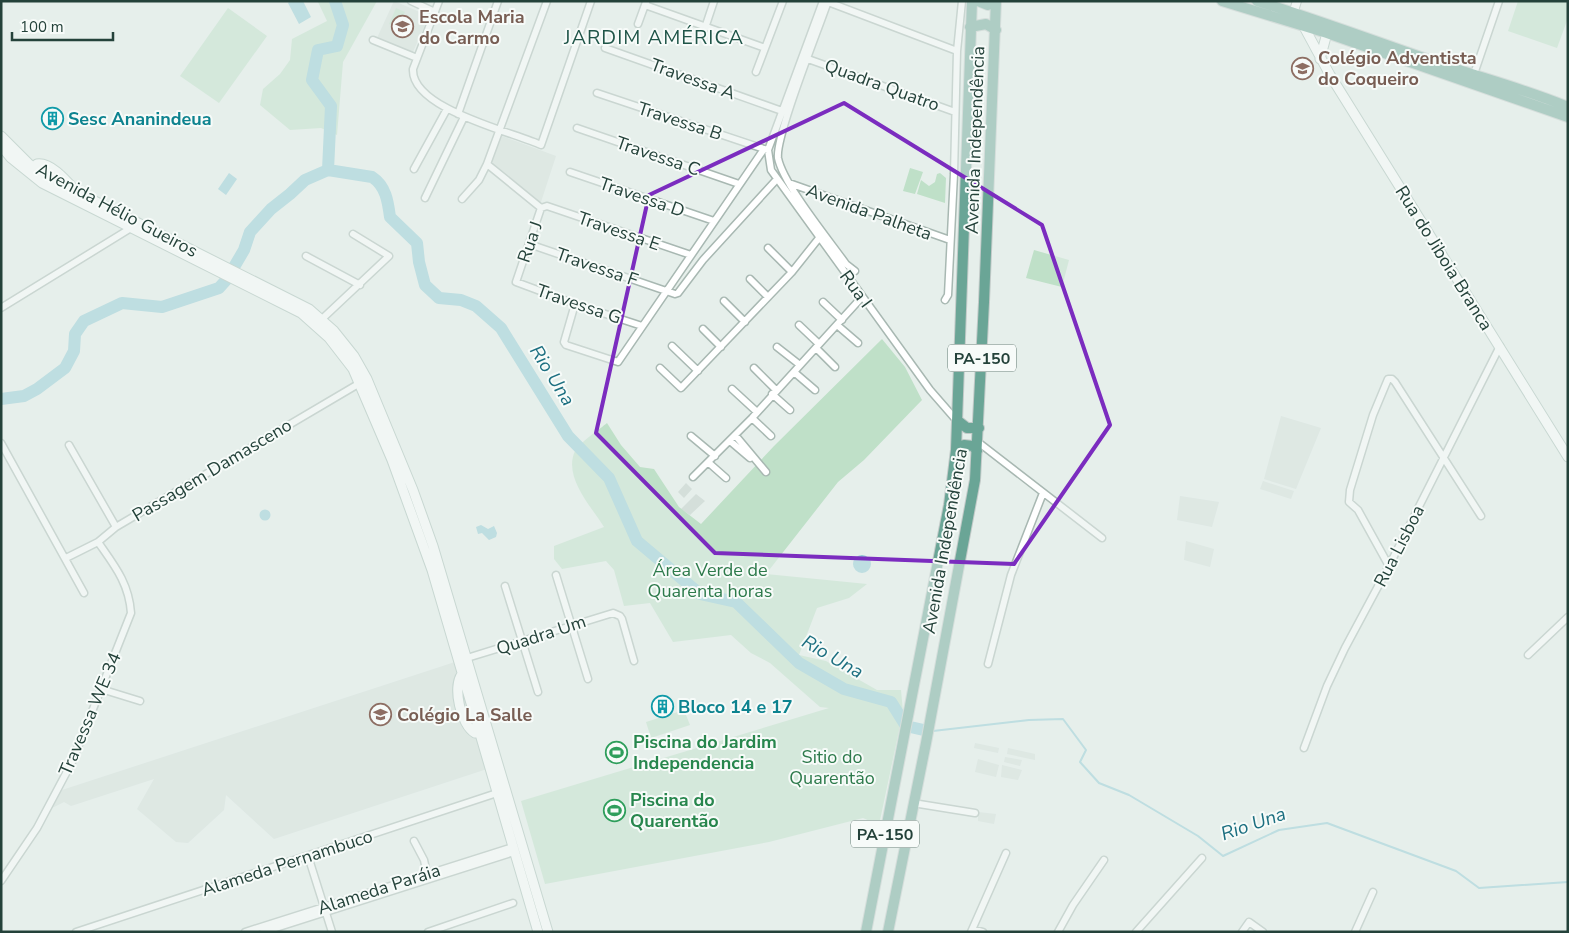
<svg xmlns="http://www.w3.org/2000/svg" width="1569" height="933" font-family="'Nunito Sans',sans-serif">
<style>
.built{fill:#d4dfda}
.green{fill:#bfe0c8}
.water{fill:#8ec9d4}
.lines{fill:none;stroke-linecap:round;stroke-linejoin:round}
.stream{stroke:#8ec9d4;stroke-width:2}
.river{stroke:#8ec9d4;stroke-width:12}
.minor-casing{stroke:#a8b8b2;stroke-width:9}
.tertiary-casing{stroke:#a8b8b2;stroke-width:10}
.secondary-casing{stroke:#a4bbb3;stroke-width:11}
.primary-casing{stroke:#c2cac8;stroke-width:12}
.minor{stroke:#fff;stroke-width:6}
.tertiary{stroke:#fff;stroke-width:8}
.secondary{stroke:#fff;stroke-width:9}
.primary{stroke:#6aa596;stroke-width:10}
.marked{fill:none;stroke:#7b2cbf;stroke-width:4;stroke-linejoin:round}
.labels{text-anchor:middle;stroke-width:4;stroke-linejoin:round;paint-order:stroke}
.shield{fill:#f7fbf9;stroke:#637a73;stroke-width:1}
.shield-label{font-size:16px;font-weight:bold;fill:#24423a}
.education-label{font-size:18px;font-weight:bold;fill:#785e54;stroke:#f7fbf9;text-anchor:start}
.street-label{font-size:18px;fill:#24423a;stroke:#f7fbf9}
.culture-label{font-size:18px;font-weight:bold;fill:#0d838f;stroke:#f7fbf9;text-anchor:start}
.park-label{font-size:18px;fill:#2d7a4b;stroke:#f7fbf9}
.leisure-label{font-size:18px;font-weight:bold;fill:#27864d;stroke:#f7fbf9;text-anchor:start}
.water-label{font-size:19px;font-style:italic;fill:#1c6f80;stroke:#f7fbf9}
.quarter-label{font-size:20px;letter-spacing:1px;fill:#1f5548;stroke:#f7fbf9}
</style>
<rect width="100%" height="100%" fill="#e6efeb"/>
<path class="built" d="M 394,1 L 429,16 L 412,54 L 377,38 Z
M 502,136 L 556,156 L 540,205 L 490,164 Z
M 1281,416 L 1321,428 L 1296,489 L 1264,479 Z
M 1263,481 L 1294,491 L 1291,499 L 1260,489 Z
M 686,483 L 692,489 L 684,498 L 678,492 Z
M 696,494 L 705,501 L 690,515 L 681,509 Z
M 1180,496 L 1219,502 L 1212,527 L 1177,520 Z
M 1186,541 L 1214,549 L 1210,567 L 1184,560 Z
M 455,662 L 487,769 L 274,839 L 226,795 L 224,810 L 188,843 L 176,842 L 137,809 L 154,779 L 71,806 L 64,802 L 52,808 L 62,790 Z
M 975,743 L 999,748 L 998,753 L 974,748 Z
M 1008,748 L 1035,754 L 1035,760 L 1007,754 Z
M 1005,757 L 1022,760 L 1020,766 L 1004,762 Z
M 978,759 L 999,765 L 996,777 L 975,772 Z
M 1002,765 L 1022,770 L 1018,780 L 1001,777 Z
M 978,812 L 996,814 L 994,824 L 978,821 Z"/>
<path class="green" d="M 377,1 L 343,62 L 337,135 L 321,128 L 290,130 L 260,105 L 263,89 L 280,74 L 290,60 L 292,39 L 327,21 L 318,2 Z
M 1518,1 L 1568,1 L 1568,18 L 1557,48 L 1508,31 Z
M 228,8 L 267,36 L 219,103 L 180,76 Z
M 396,8 L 405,12 L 398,28 L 389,24 Z
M 910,168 L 923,172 L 915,194 L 903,191 Z
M 940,173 L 946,178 L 945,203 L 917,194 L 921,180 L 929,186 L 935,182 L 937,174 Z
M 1034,250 L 1069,260 L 1062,287 L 1026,278 Z
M 882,339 L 905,367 L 922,400 L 864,460 L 838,482 L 766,574 L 867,584 L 849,598 L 817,608 L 799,655 L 826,661 L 877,690 L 901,690 L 903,712 L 890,711 L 900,726 L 879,825 L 863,818 L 769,842 L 545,884 L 521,801 L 829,708 L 820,707 L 770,663 L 751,653 L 731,635 L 673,642 L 650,603 L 624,606 L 614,570 L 606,561 L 562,569 L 554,559 L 554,546 L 604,527 C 591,506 563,477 575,451 C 579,443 600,429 607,423 L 621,445 L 640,467 L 654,469 L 679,507 L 701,524 L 774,446 Z
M 684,710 L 690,725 L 651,738 L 646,722 Z"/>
<path class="water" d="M 290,1 L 303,1 L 311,17 L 299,24 L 288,3 Z
M 229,173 L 237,179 L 226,195 L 218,189 Z
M259.5 515a5.5 5.5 0 1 1 11 0a5.5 5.5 0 1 1-11 0Z
M 481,525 L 488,529 L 494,526 L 497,533 L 496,537 L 489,540 L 482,533 L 478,534 L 476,527 Z
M853 564a9 9 0 1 1 18 0a9 9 0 1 1-18 0Z
M 620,744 L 625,759 L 618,760 L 616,754 L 609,756 L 609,753 L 612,752 L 612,747 Z
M 616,799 L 621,819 L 613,821 L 608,801 Z"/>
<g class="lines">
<path class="stream" d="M 933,731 L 1029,720 L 1063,719 L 1086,750 L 1080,762 L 1099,783 L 1129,795 L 1198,836 L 1223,856 L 1279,830 L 1327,823 L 1456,871 L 1479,888 L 1568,882"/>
<path class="river" d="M 335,1 L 343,25 L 337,46 L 318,50 L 312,80 L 331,106 L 328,170 L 372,177 C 386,186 388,202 390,217 L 417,243 L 419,262 L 425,285 L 439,298 L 461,300 L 476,306 L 501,328 L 568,436 L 609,478 L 637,541 L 700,594 L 736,602 L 799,663 L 844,689 L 891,702 L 906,726 L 928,731
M 1,399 L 24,396 L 37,389 L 65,368 L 74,351 L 75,334 L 84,321 L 122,303 L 162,307 L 219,288 L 227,279 L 244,250 L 250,232 L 271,209 L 290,194 L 305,180 L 328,170"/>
<defs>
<path id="minor" d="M 411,1 L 435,12
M 439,1 L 413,69 C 411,109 513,132 541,145 L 591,1
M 823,1 L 768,150 L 771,170 L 930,390 L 957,421
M 828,1 C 819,28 775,137 778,158 C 783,184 829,240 846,264 L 855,271
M 828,2 L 957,51
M 645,5 L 765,48
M 638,24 L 646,2
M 705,28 L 714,1
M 373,40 L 417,58
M 605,48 L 782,111
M 808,59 L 955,112
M 756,72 L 783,1
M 1474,74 L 1499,1
M 597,93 L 764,149
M 458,114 L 498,1
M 577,128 L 739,184
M 487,164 L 541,208
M 414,169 L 447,109
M 570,172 L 714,221
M 789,183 L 950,240
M 425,198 L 464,117
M 462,199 L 479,180 L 487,164 L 547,1
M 529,244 L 675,294 L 678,293 L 703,260 L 777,179
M 768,248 L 792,272
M 306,256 L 360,285
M 750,279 L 768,297
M 945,300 L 948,295 L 954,174 L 957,51 L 962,1
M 724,301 L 745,322
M 823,302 L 842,320
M 575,304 L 564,342 L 566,345 L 618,362 L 764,149 L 768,150
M 1,308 L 131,228
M 322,319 L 389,256 L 353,234
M 799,325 L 819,344
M 837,325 L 858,343
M 642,326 L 575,304 L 516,282 L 541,208 L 547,206 L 691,255
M 703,329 L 721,347
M 672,346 L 698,371
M 777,347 L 800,365
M 816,348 L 835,367
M 660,368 L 681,388 L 792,272 L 819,238
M 754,368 L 776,390
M 794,372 L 815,390
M 732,389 L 757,412
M 772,394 L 790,410
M 752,418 L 771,436
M 735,435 L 766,472
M 691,436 L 715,456
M 730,441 L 750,458
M 978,442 L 1102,538
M 1,443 L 84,593
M 69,445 L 116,527
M 709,463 L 726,478
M 693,477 L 752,418 L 862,297
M 66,558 L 98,542 L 116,527 L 360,383
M 1389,566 L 1358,510 L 1349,502 L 1350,490 L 1373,415 L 1388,379 L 1392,379 L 1395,382 L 1481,516
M 556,575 L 588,679
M 505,586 L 538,692
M 1528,655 L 1568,617
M 467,658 L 613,613 L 620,616 L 622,619 L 634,661
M 988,664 L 1011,575 L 1043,493
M 101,689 L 140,701
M 1304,748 L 1327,686 L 1345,648 L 1389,566 L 1500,346
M 913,803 L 975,813
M 414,841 L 424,860 L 427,874
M 308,856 L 332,932
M 1,881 L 37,828 L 72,762 L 131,613 C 129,583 114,565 98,542
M 973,929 L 983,932
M 76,932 L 497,793
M 245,932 L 513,847
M 263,932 L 514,852
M 428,932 L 513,903
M 971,932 L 1006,853
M 1058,932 L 1073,905 L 1104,860
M 1136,932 L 1202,858
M 1242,932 L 1249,922 L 1263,932
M 1355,932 L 1373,892"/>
<path id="tertiary" d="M 1292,17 L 1297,1"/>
<path id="secondary" d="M 1303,25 L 1330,75 L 1568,457
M 1320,59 L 1327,33
M 1,136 L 29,164 L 55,181 L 309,309 L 334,331 L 354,356 L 367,379 L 413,490 L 433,546 L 548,932
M 1,146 L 11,158 L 42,183 L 301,313 L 329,338 L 353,369 L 392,460 L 432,570 L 538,932
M 31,170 L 37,164 C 50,162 65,179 73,188
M 462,674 C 452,687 461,725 475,733 L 484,732"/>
<path id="primary" d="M 978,1 L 988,5 L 995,1
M 1222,1 L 1327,33 L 1568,117
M 1257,1 C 1318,20 1377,42 1438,63 C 1481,78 1525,89 1568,107
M 970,27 L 986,24 L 996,30
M 958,421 L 967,428 L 979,428
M 956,450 L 964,445 L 973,446 L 977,451
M 866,932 L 949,505 L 956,450 L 972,1
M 888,932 L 926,743 L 975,480 L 984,302 L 996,1"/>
</defs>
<use href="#minor" class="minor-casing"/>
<use href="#tertiary" class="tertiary-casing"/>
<use href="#secondary" class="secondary-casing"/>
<use href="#primary" class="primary-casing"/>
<use href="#minor" class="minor"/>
<use href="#tertiary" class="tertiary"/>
<use href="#secondary" class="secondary"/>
<use href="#primary" class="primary"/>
</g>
<path d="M0 0H1569V933H0ZM 844,103 L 1042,225 L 1110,425 L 1014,564 L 715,553 L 596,433 L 649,195 Z" fill="#e6efeb" fill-opacity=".55" fill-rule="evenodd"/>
<path class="marked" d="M 844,103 L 1042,225 L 1110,425 L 1014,564 L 715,553 L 596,433 L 649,195 Z"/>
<defs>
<symbol id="school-ring" viewBox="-11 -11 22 22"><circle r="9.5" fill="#f7fbf9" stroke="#8d6e63" stroke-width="1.5"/><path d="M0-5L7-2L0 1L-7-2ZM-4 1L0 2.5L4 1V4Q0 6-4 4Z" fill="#8d6e63"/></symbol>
<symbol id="building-ring" viewBox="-11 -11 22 22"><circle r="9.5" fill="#f7fbf9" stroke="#0f9aa8" stroke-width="1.5"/><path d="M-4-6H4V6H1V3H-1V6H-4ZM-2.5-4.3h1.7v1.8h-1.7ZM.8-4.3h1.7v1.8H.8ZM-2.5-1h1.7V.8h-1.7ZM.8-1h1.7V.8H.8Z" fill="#0f9aa8"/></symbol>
<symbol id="stadium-ring" viewBox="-11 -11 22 22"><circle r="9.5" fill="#f7fbf9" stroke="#2e9e5b" stroke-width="1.5"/><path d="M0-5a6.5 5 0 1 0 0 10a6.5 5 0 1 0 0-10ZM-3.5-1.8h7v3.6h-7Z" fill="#2e9e5b"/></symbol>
</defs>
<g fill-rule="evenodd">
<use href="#school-ring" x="390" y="14" width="25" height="25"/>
<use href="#school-ring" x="1290" y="56" width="25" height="25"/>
<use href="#building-ring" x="40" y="106" width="25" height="25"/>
<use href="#building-ring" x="650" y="694" width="25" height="25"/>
<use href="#school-ring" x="368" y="702" width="25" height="25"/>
<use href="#stadium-ring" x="604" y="740" width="25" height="25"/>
<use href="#stadium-ring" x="602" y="798" width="25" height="25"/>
</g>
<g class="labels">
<g class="shield">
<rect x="948" y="344.5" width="68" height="27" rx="4"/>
<rect x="851" y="820.5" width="68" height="27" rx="4"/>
</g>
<g class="shield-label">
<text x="982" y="364">PA-150</text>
<text x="885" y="840">PA-150</text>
</g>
<g class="education-label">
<text x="419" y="23">Escola Maria<tspan x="419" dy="21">do Carmo</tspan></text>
<text x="1318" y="64">Colégio Adventista<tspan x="1318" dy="21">do Coqueiro</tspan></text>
<text x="397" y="721">Colégio La Salle</text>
</g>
<g class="street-label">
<text transform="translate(693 79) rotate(20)" y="6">Travessa A</text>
<text transform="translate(882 85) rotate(20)" y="6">Quadra Quatro</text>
<text transform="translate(680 121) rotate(18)" y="6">Travessa B</text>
<text transform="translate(975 140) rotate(-88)" y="6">Avenida Independência</text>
<text transform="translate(658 156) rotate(19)" y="6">Travessa C</text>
<text transform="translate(642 197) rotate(19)" y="6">Travessa D</text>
<text transform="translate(117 210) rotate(28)" y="6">Avenida Hélio Gueiros</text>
<text transform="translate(869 212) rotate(20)" y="6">Avenida Palheta</text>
<text transform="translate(619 231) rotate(19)" y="6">Travessa E</text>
<text transform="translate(530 242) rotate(-71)" y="6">Rua J</text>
<text transform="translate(1444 258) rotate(58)" y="6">Rua do Jiboia Branca</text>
<text transform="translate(597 267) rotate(19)" y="6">Travessa F</text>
<text transform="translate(856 289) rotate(54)" y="6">Rua I</text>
<text transform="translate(579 304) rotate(19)" y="6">Travessa G</text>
<text transform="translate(212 470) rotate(-31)" y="6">Passagem Damasceno</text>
<text transform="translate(945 541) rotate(-80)" y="6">Avenida Independência</text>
<text transform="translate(1399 546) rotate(-63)" y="6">Rua Lisboa</text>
<text transform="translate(541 635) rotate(-18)" y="6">Quadra Um</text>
<text transform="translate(90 714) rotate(-67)" y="6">Travessa WE 34</text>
<text transform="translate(287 863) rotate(-18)" y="6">Alameda Pernambuco</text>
<text transform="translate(379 889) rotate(-18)" y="6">Alameda Paráia</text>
</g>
<g class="culture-label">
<text x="68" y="125">Sesc Ananindeua</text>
<text x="678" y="713">Bloco 14 e 17</text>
</g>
<g class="park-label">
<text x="710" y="576">Área Verde de<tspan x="710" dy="21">Quarenta horas</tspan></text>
<text x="832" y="763">Sitio do<tspan x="832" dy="21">Quarentão</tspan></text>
</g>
<g class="leisure-label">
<text x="633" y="748">Piscina do Jardim<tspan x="633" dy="21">Independencia</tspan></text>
<text x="630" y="806">Piscina do<tspan x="630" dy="21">Quarentão</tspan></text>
</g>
<g class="water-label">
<text transform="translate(553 375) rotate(58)" y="7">Rio Una</text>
<text transform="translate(833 656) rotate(30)" y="7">Rio Una</text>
<text transform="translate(1253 823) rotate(-19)" y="7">Rio Una</text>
</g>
<g class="quarter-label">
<text x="654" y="44">JARDIM AMÉRICA</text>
</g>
</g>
<rect width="1569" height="933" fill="none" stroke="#24423a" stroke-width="5"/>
<path d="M12 32v8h101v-8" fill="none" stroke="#24423a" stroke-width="2.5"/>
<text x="20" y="32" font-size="15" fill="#24423a" stroke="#f7fbf9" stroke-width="4" paint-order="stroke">100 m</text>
</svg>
